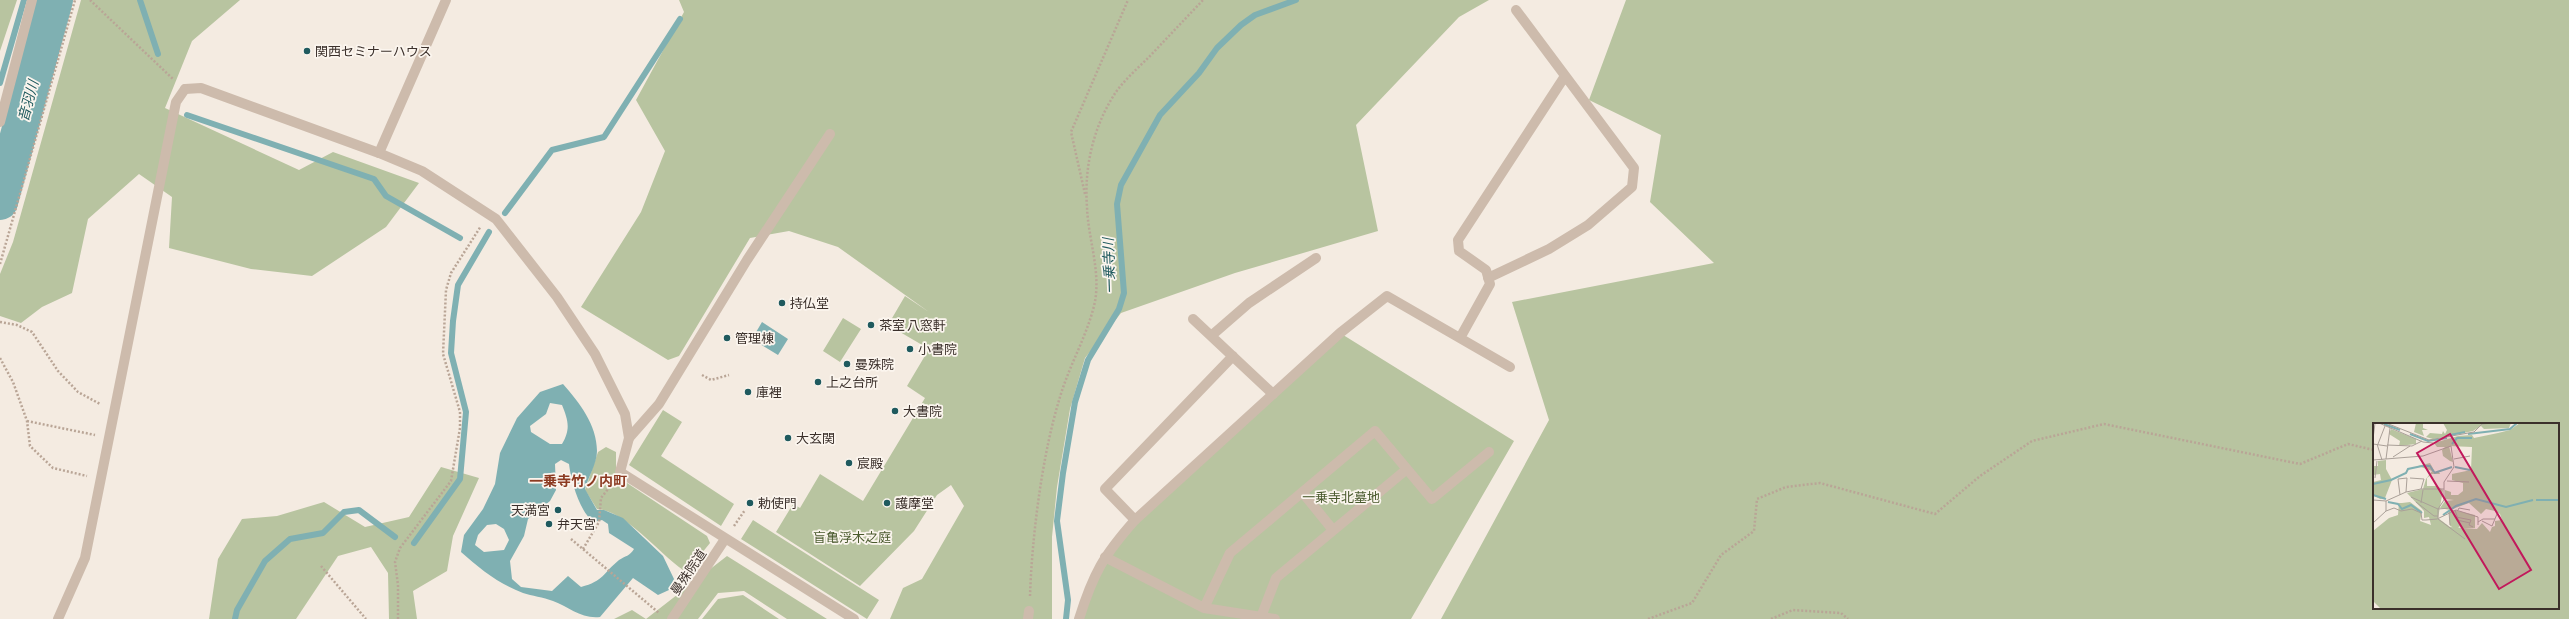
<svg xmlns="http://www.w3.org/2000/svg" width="2569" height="619" font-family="'Asap Condensed','Noto Sans JP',sans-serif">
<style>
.green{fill:#b8c4a0;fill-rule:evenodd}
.water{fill:#7fb0b2;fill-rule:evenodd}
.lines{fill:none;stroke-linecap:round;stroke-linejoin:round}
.stream{stroke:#7fb0b2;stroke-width:6}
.river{stroke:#7fb0b2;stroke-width:36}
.path{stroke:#b9a596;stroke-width:2.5;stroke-dasharray:2 2;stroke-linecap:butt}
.service{stroke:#cdbbac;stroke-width:10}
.minor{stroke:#cdbbac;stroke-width:10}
.poi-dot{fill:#1f5a5e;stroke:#fbf5ee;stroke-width:1.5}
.labels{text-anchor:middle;stroke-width:3.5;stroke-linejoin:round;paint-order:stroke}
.poi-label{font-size:13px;fill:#3b302b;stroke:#fbf5ee;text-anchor:start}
.park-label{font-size:13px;fill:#4a5a2e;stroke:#fbf5ee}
.street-label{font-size:13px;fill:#3b302b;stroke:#fbf5ee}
.water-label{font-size:14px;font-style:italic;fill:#1f5a5e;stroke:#fbf5ee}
.neighbourhood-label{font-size:14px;font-weight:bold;fill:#8c3b22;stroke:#fbf5ee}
.inset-river{fill:none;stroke:#7fb0b2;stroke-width:2}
.inset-road{fill:none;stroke:#aaa098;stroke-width:1}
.view{fill:#c2185b;fill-opacity:0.15;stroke:#c2185b;stroke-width:2}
.inset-edge{fill:none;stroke:#3b302b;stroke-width:2}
</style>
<rect width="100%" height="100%" fill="#f4ebe1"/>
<path class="green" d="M 0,0 L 17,0 L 0,51 Z
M 81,0 L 240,0 L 192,41 L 165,108 L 299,170 L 333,152 L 419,183 L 386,227 L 312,276 L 251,269 L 169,248 L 172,197 L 139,174 L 88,219 L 72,293 L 42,307 L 21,323 L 0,316 L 0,274 L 13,242 Z
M 679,0 L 1489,0 L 1459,17 L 1356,125 L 1378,231 L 1235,273 L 1121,313 L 1085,358 L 1070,409 L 1057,487 L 1052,537 L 1052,619 L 890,619 L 903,588 L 922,579 L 964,506 L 951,485 L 937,495 L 914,531 L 860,586 L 776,532 L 793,504 L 800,508 L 820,474 L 863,501 L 925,398 L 907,386 L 929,349 L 888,325 L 905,296 L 929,312 L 838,247 L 789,231 L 750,238 L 679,356 L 668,360 L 581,307 L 641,212 L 665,151 L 636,100 L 684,12 Z
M 1626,0 L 2569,0 L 2569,619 L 1441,619 L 1549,420 L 1512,302 L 1714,263 L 1650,202 L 1661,135 L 1589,100 ZM 2374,424 L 2558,424 L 2558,608 L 2374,608 Z
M 843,318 L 861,329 L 840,362 L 823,351 Z
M 1340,333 L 1514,441 L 1411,619 L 1081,619 L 1111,547 Z
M 663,410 L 682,422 L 661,456 L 734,504 L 721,526 L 629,465 Z
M 606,447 L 616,452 L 616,470 L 621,479 L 707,536 L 710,543 L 693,564 L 683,570 C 659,553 624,510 597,509 L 585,490 L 598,452 Z
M 441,467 L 479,478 L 453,536 L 447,571 L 413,591 L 417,619 L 389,619 L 388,573 L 371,547 L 338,556 L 296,619 L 209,619 L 218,559 L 242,519 L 277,516 L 324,502 L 365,527 L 409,517 Z
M 753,520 L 879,600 L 867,619 L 741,539 Z
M 727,556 L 827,619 L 787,619 L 744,591 L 718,593 L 698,619 L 614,619 L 632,610 L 646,619 Z
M 743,595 L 779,619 L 702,619 L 718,599 Z"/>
<path class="water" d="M 762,322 L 788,339 L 778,355 L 752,339 Z
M 563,384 C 579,402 597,425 597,451 C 597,463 588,478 585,489 L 597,510 L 604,510 L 623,518 L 663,556 L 674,579 L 669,590 L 658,595 L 633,578 L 600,617 C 581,619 569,607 553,601 C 543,597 532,596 523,593 C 499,584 480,569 461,552 L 464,535 L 483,509 L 495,484 L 500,453 L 517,418 L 540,392 ZM 550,403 L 562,405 C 568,420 571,429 562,444 L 550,444 L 531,432 L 530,426 L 546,414 ZM 561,460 L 569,464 C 571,481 580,513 594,522 L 602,520 L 608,524 L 609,533 L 634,549 C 630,556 625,556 619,560 C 603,573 604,581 581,587 L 568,576 L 552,591 L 521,587 L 512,579 L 510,561 L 524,536 L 528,519 L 550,501 L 556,490 L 555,464 ZM 496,524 L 504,529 L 509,540 L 504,550 L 484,552 L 475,545 L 478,535 L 487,525 Z"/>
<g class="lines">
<path class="stream" d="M 140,0 L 158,54
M 0,83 L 24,0
M 187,115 L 374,179 L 386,196 L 460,238
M 505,213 L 552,150 L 604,137 L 680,19
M 414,543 L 460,479 L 466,412 L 451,353 L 453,321 L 458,285 L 489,232
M 235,619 L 237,610 L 265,561 L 290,539 L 323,533 L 344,512 L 359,510 L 395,537
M 1066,619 L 1068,600 L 1057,521 L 1063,473 L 1075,402 L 1088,360 L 1119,309 L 1124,293 L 1117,204 L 1121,185 L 1160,115 L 1199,73 L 1217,48 L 1241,25 L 1255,15 L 1296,0"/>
<path class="river" d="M 0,202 L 55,0"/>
<path class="path" d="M 90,0 L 174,80
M 1085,194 L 1071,132 L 1128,0
M 0,264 L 75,0
M 0,322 L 17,325 L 32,332 L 58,371 L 78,392 L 100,404
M 0,358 L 13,382 L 27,421 L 30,446 L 53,468 L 87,476
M 702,375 L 711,380 L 729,375
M 27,421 L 95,435
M 734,526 L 745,510
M 571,539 L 659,613
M 583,549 L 599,522 L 601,498 L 612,484
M 321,566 L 366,619
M 1030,596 C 1032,536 1042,455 1060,397 C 1069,366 1086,338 1094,306 C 1102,274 1088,239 1087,207 C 1084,168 1093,128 1114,95 C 1123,81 1137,69 1149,57 C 1167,38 1185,19 1203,0
M 398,619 L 398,585 L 395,562 L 400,548 L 451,481 L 460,428 L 460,412 L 443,354 L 446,290 L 451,273 L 481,226
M 1648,619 L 1692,603 L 1721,555 L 1754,531 L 1757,499 L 1786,487 L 1820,483 L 1935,514 L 1980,476 L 2032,441 L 2104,424 L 2300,464 L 2348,444 L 2374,450
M 1771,619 L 1793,610 L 1841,613 L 1848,619"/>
<path class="service" d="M 185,89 L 201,88 L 379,153
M 0,122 L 32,0
M 1193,319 L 1273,394
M 1211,336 L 1249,303 L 1316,258
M 629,438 L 659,404 L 747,260 L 830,134
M 1303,493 L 1333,530
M 1135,520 L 1105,489 L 1233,356
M 1105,557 L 1204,608 L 1275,619
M 1204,608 L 1230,553 L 1375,431 L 1432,499 L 1489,452
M 1261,617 L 1276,578 L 1407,469"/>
<path class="minor" d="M 446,0 L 379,153 L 422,171 L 496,219 L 557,297 L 595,354 L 625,414 L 629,438 L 620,472 L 854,619
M 1488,278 L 1549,249 L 1588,225 L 1632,187 L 1634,168 L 1516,10
M 1460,338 L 1490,284 L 1486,270 L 1459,251 L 1458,240 L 1565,76
M 58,619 L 85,558 L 176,102 L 185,89
M 672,619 L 725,539
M 1028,619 L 1029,611
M 1079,619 C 1093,574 1103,556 1135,520 L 1340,333 L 1387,296 L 1510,367"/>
</g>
<g class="poi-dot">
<circle cx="307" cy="51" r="4"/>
<circle cx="782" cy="303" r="4"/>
<circle cx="871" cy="325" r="4"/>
<circle cx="727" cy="338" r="4"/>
<circle cx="910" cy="349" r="4"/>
<circle cx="847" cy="364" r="4"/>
<circle cx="818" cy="382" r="4"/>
<circle cx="748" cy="392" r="4"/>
<circle cx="895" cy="411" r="4"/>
<circle cx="788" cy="438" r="4"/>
<circle cx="849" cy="463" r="4"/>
<circle cx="750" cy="503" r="4"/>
<circle cx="887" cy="503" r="4"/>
<circle cx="558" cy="510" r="4"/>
<circle cx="549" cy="524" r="4"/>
</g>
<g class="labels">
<g class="poi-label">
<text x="315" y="56">関西セミナーハウス</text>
<text x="790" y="308">持仏堂</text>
<text x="879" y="330">茶室 八窓軒</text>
<text x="735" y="343">管理棟</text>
<text x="918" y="354">小書院</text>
<text x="855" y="369">曼殊院</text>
<text x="826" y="387">上之台所</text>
<text x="756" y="397">庫裡</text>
<text x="903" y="416">大書院</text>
<text x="796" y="443">大玄関</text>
<text x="857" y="468">宸殿</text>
<text x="758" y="508">勅使門</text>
<text x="895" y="508">護摩堂</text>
<text x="550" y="515" text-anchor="end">天満宮</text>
<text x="557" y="529">弁天宮</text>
</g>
<g class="park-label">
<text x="1341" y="502">一乗寺北墓地</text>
<text x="852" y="542">盲亀浮木之庭</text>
</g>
<g class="street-label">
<text transform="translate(688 572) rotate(-56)" y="5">曼殊院道</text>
</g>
<g class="water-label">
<text transform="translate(28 101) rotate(-75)" y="5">音羽川</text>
<text transform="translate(1109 266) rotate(-92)" y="5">一乗寺川</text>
</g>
<g class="neighbourhood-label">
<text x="578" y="486">一乗寺竹ノ内町</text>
</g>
</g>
<g transform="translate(2373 423)">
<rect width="186" height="186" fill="#f4ebe1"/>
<path d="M 43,0 L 50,0 L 50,5 L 55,7 L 49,7 L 51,13 L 41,9 ZM 70,0 L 138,0 L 136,5 L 111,6 L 108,3 L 100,8 L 60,16 L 53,14 L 57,10 L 69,11 L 70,8 L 72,11 L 74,7 ZM 147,0 L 186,0 L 186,186 L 8,186 L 0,178 L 0,108 L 16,95 L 25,92 L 26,80 L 29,80 L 37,79 L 49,88 L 47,98 L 58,102 L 56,94 L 51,95 L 51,88 L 34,70 L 50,66 L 53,56 L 59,48 L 45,43 L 57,40 L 62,49 L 66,49 L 67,51 L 59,51 L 54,55 L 54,63 L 64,63 L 70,67 L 65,95 L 77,104 L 104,106 L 109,100 L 117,109 L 119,104 L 122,103 L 122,98 L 129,97 L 127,91 L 122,88 L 113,86 L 108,91 L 96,80 L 77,87 L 67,85 L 72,78 L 81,77 L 72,76 L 72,67 L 78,69 L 78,72 L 85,72 L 90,68 L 90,60 L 79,57 L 79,51 L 98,47 L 99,24 L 76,23 L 80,39 L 77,38 L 70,33 L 69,27 L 72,24 L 64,24 L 61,20 L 85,13 L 99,12 L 101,15 L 125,10 L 137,7 ZM 18,6 L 43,16 L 43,21 L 26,23 L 27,18 L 16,11 ZM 13,37 L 13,46 L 19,57 L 12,75 L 7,76 L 0,72 L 0,59 L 8,57 L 7,51 L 0,52 L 0,43 L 5,43 L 5,38 ZM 81,87 L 102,92 L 102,105 L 88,105 L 87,103 L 84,106 L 77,103 L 76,88 Z" fill="#b8c4a0"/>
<path class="inset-river" d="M 11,1 L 27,7M 37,11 L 55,18 L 74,15M 95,11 L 137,6 L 144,0M 77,12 L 92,9M 79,21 L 84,15 L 99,15M 82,44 L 97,47M 61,50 L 79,44M 0,61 L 18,57 L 33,50 L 35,46 L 49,43 L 57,43 L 61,49M 0,72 L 13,76M 163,77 L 186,77M 15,79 L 25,81 L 29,86 L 38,82 L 49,90M 70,92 L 83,83 L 103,76 L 133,84 L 160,77"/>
<path class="inset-road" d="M 6,0 L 50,19 L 60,20M 13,0 L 56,17 L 101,9 L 109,1 L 121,0M 0,16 L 2,0M 0,21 L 14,23M 4,21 L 9,37M 5,21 L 12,3M 14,22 L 39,23 L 49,18M 20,34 L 37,23M 13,36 L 17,5M 81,36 L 97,33M 0,37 L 50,33 L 78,23 L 81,44 L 71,59 L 71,77 L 65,86 L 65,95M 2,55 L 4,38M 37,55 L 51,56 L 48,66M 74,58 L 96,59M 27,72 L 25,56 L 34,55 L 33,69M 38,74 L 65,86 L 77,85M 0,77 L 13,78 L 33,69 L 48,66 L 71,66M 43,79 L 61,93 L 65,93M 48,80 L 50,67M 82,87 L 87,102M 85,87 L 86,85 L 97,87M 13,88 L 21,85 L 28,88 L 39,86 L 48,90 L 49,97 L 53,97 L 64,96 L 83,87 L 105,94 L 105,102M 76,89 L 77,102M 83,94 L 98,97 L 96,102 L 100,104M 65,96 L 92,116M 84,97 L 97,100M 109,98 L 119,103 L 124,91M 105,99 L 110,96 L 122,96M 0,100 L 13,88 L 13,78"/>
<path class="view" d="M 77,11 L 158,147 L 126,166 L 44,30 Z"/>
<rect width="186" height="186" class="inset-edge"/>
</g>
</svg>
